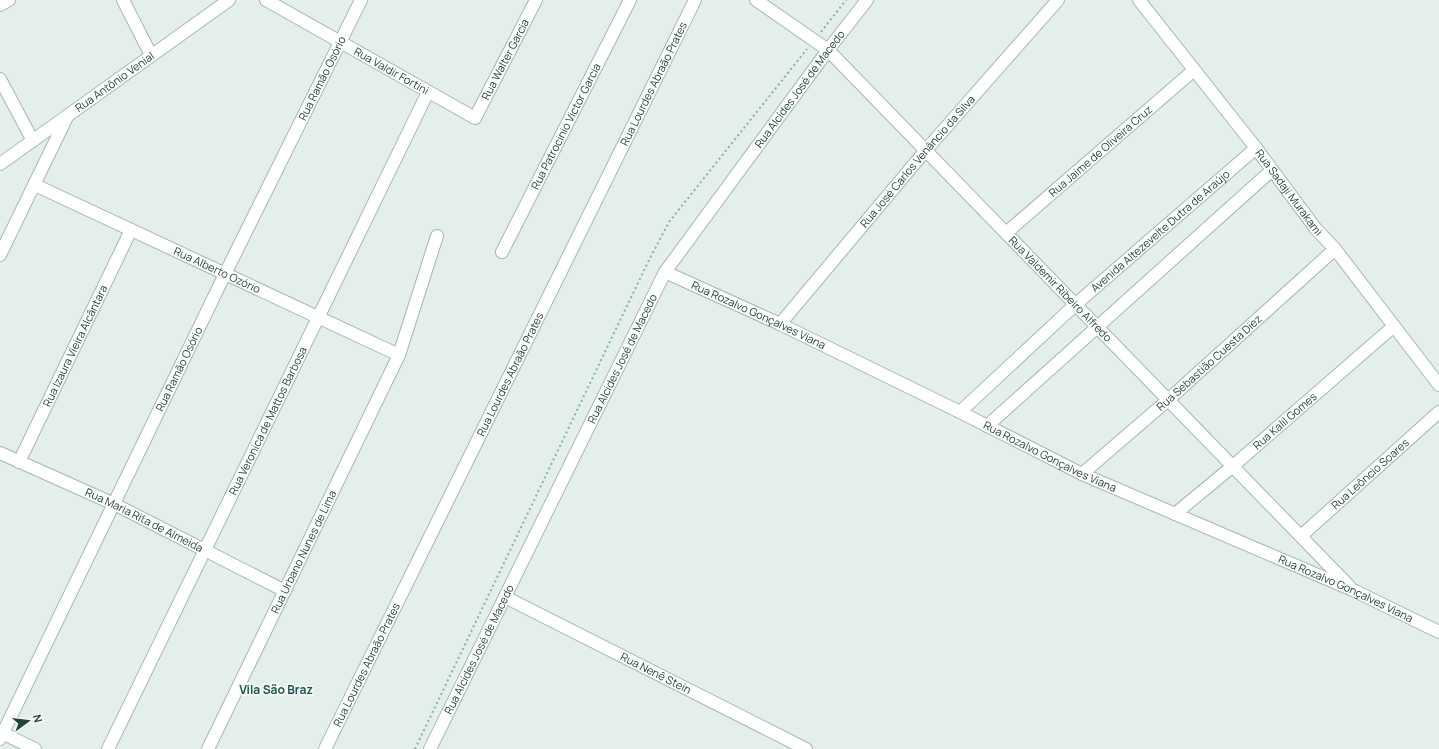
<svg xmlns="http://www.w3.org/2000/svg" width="1439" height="749" font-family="Manrope,sans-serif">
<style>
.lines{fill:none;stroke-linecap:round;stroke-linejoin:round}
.minor-casing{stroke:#a6b7b3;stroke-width:14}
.path{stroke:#83b4aa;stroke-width:2;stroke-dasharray:2 3;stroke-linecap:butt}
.minor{stroke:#fff;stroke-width:12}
.labels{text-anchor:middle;stroke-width:4;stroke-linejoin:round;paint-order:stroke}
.street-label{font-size:11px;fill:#22423d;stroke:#f5faf8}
.neighbourhood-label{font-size:12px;font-weight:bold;fill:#1c554e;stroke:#f5faf8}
</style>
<rect width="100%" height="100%" fill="#e4eeeb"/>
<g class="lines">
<defs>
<g id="minor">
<path d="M 123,0 L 151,55"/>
<path id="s1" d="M 266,0 L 475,118 L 536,0"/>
<path id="s2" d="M 756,0 L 828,50 L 1350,587"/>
<path id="s3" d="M 1139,0 L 1256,148 L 1316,229 L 1335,249 L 1439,385"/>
<path d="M 0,5 L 9,0"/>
<path d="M 0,79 L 33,141"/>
<path id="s4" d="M 0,164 L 229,0"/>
<path id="s5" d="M 35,185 L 399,355"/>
<path id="s6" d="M 1006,233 L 1194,70"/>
<path id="s7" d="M 502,252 L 630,0"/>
<path d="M 0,255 L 67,117"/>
<path id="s8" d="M 665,272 L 780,324 L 960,412 L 1082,474 L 1355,591 L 1439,632"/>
<path id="s9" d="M 780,324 L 926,150 L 1058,0"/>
<path id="s10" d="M 960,412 L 1076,304 L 1256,148"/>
<path d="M 987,426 L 1272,170"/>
<path id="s11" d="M 0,453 L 114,504 L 285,591"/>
<path id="s12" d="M 19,462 L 131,230"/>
<path id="s13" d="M 1082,474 L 1168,400 L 1335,249"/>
<path id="s14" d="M 1175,514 L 1233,466 L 1394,326"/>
<path id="s15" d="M 1301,536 L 1439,412"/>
<path id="s16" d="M 505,597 L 806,749"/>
<path d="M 0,732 L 35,749"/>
<path id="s17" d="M 0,739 L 225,274 L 361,0"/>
<path id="s18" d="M 108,749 L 428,92"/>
<path id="s19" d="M 208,749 L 399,355 L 437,236"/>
<path id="s20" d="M 325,749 L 695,0"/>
<path id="s21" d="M 430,749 L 665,272 L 828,50 L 867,0"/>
</g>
</defs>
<use href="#minor" class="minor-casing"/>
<path class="path" d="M 821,32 L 846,0
M 415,749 L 648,262 L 669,222 L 807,49"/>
<use href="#minor" class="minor"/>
</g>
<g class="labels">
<g class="street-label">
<text dy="4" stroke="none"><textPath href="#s1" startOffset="306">Rua Walter Garcia</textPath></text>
<text dy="4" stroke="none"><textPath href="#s1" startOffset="144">Rua Valdir Fortini</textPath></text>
<text dy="4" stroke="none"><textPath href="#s17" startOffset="735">Rua Ramão Osório</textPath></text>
<text dy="4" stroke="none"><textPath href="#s4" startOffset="141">Rua Antônio Venial</textPath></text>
<text dy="4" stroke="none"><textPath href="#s20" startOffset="742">Rua Lourdes Abraão Prates</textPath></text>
<text dy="4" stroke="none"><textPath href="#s21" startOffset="759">Rua Alcídes José de Macedo</textPath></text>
<text dy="4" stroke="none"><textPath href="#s7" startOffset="141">Rua Patrocinio Victor Garcia</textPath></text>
<text dy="4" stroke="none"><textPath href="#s6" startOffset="125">Rua Jaime de Oliveira Cruz</textPath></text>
<text dy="4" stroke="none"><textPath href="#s9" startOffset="213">Rua José Carlos Venâncio da Silva</textPath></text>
<text dy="4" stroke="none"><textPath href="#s3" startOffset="244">Rua Sadaji Murakami</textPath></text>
<text dy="4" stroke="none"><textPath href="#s10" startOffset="270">Avenida Altezevelte Dutra de Araújo</textPath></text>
<text dy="4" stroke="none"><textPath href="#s5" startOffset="201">Rua Alberto Ozório</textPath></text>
<text dy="4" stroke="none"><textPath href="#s2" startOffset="421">Rua Valdemir Ribeiro Alfredo</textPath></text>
<text dy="4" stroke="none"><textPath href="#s8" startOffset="103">Rua Rozalvo Gonçalves Viana</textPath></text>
<text dy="4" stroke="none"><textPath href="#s12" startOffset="129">Rua Izaura Vieira Alcântara</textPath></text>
<text dy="4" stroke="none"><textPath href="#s21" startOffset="435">Rua Alcídes José de Macedo</textPath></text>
<text dy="4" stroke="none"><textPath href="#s13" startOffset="169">Rua Sebastião Cuesta Diez</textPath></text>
<text dy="4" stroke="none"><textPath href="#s17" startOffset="411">Rua Ramão Osório</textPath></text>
<text dy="4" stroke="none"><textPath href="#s20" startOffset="418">Rua Lourdes Abraão Prates</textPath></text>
<text dy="4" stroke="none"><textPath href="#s18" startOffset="365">Rua Veronica de Mattos Barbosa</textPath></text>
<text dy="4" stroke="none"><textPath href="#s14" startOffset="144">Rua Kalil Gomes</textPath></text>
<text dy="4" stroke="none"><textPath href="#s8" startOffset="427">Rua Rozalvo Gonçalves Viana</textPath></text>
<text dy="4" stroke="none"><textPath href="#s15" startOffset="93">Rua Leôncio Soares</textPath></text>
<text dy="4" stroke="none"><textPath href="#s11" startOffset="159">Rua Maria Rita de Almeida</textPath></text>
<text dy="4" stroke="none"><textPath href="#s19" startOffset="219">Rua Urbano Nunes de Lima</textPath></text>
<text dy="4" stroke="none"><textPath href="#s8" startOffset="751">Rua Rozalvo Gonçalves Viana</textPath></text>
<text dy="4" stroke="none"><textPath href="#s21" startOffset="111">Rua Alcídes José de Macedo</textPath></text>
<text dy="4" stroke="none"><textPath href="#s20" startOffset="94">Rua Lourdes Abraão Prates</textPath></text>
<text dy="4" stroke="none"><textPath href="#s16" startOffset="169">Rua Nenê Stein</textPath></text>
</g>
<g class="neighbourhood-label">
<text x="276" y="694">Vila São Braz</text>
</g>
</g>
<g transform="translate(28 721) rotate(75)" stroke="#f5faf8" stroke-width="3" paint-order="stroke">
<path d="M0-3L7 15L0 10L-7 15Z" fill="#22423d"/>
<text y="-6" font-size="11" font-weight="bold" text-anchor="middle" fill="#22423d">N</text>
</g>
</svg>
